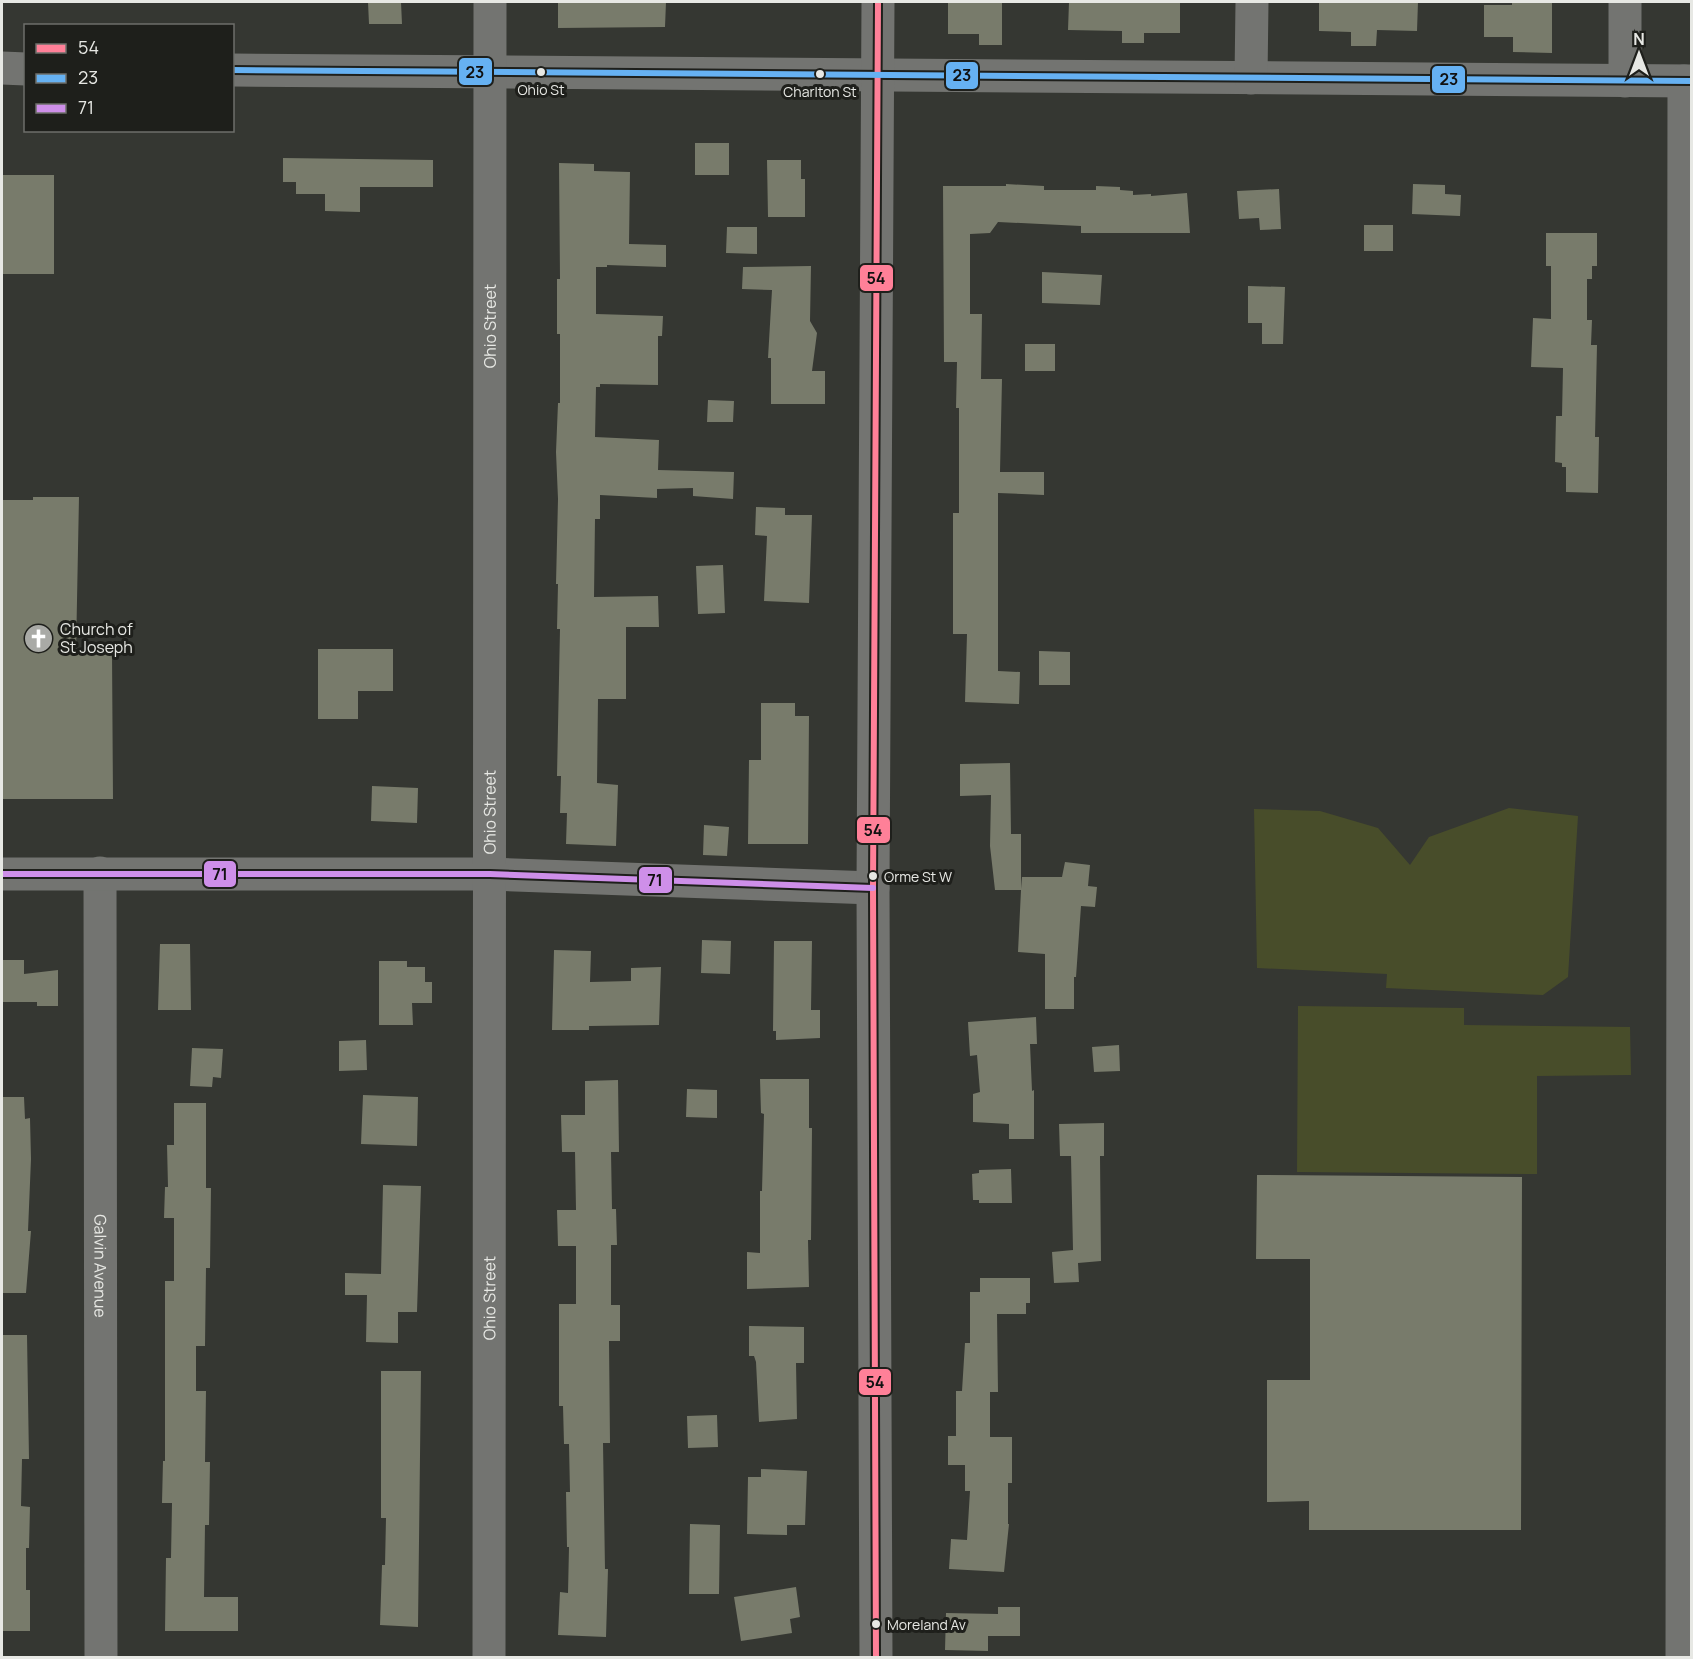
<svg xmlns="http://www.w3.org/2000/svg" width="1693" height="1659" font-family="Manrope,sans-serif">
<style>
.green{fill:#484d2a}
.building{fill:#787b6b}
.lines{fill:none;stroke-linecap:round;stroke-linejoin:round}
.minor{stroke:#737471;stroke-width:33}
.bus-1-casing{stroke:#1e1f1b;stroke-width:10}
.bus-2-casing{stroke:#1e1f1b;stroke-width:10}
.bus-3-casing{stroke:#1e1f1b;stroke-width:10}
.bus-1{stroke:#ff8098;stroke-width:6}
.bus-2{stroke:#66b1f2;stroke-width:6}
.bus-3{stroke:#ce8fe9;stroke-width:6}
.bus-dot{fill:#e7e8e4;stroke:#1e1f1b;stroke-width:2}
.labels{text-anchor:middle;stroke-width:6;stroke-linejoin:round;paint-order:stroke}
.bus-label{font-size:14px;fill:#e7e8e4;stroke:#1e1f1b}
.street-label{font-size:16px;fill:#e7e8e4;stroke:#1e1f1b}
.poi-label{font-size:16px;fill:#e7e8e4;stroke:#1e1f1b;text-anchor:start}
.line-badge{stroke:#1e1f1b;stroke-width:2}
.pale-badge-label{font-size:16px;text-anchor:middle;font-weight:bold;fill:#111}
</style>
<rect width="100%" height="100%" fill="#353732"/>
<path class="green" d="M 1509,808 L 1578,816 L 1568,977 L 1543,995 L 1386,988 L 1387,974 L 1257,968 L 1254,809 L 1320,811 L 1378,828 L 1410,865 L 1429,837 Z
M 1298,1006 L 1464,1008 L 1464,1025 L 1630,1027 L 1631,1075 L 1537,1076 L 1537,1174 L 1297,1172 Z"/>
<path class="building" d="M 368,2 L 401,2 L 402,24 L 369,24 Z
M 558,2 L 666,2 L 665,27 L 558,28 Z
M 948,2 L 1002,2 L 1002,45 L 979,45 L 979,34 L 948,34 Z
M 1069,2 L 1180,2 L 1180,33 L 1144,33 L 1144,43 L 1122,43 L 1122,31 L 1068,30 Z
M 1319,2 L 1418,2 L 1417,31 L 1377,30 L 1376,46 L 1351,46 L 1351,32 L 1319,31 Z
M 1512,2 L 1552,2 L 1552,53 L 1513,52 L 1513,37 L 1484,37 L 1484,5 L 1512,5 Z
M 695,143 L 729,143 L 729,175 L 695,175 Z
M 283,158 L 433,160 L 433,187 L 360,187 L 360,212 L 325,211 L 325,194 L 296,194 L 296,182 L 283,182 Z
M 767,160 L 801,160 L 801,179 L 805,179 L 805,217 L 768,217 Z
M 559,163 L 594,164 L 594,171 L 630,172 L 629,244 L 666,245 L 666,267 L 607,265 L 607,267 L 596,267 L 596,314 L 663,316 L 662,336 L 658,336 L 658,385 L 600,384 L 600,387 L 596,387 L 595,437 L 659,440 L 658,470 L 734,472 L 733,499 L 693,496 L 693,488 L 657,489 L 657,498 L 600,495 L 600,519 L 595,519 L 594,597 L 658,596 L 659,627 L 626,627 L 626,699 L 598,699 L 597,783 L 618,785 L 616,846 L 566,844 L 567,813 L 560,813 L 561,776 L 557,776 L 560,629 L 557,629 L 558,584 L 556,584 L 558,499 L 556,452 L 558,403 L 560,403 L 560,334 L 557,334 L 557,279 L 560,279 Z
M 2,175 L 54,175 L 54,274 L 2,274 Z
M 1006,184 L 1044,186 L 1044,190 L 1096,190 L 1096,186 L 1120,187 L 1120,190 L 1133,191 L 1133,195 L 1151,194 L 1151,196 L 1187,193 L 1190,233 L 1081,233 L 1081,226 L 998,222 L 990,233 L 970,234 L 970,314 L 982,314 L 981,379 L 1002,379 L 1000,472 L 1044,472 L 1044,495 L 998,493 L 998,671 L 1020,672 L 1019,704 L 965,702 L 967,634 L 953,634 L 953,513 L 959,513 L 959,408 L 956,408 L 957,362 L 944,362 L 943,186 L 1006,186 Z
M 1413,184 L 1445,185 L 1445,194 L 1461,195 L 1460,216 L 1412,214 Z
M 1279,189 L 1281,229 L 1260,230 L 1259,218 L 1239,219 L 1237,191 Z
M 1364,225 L 1393,225 L 1393,251 L 1364,251 Z
M 727,227 L 757,227 L 757,254 L 726,253 Z
M 1546,233 L 1597,233 L 1597,266 L 1592,266 L 1592,279 L 1587,279 L 1587,320 L 1592,320 L 1591,345 L 1597,345 L 1595,437 L 1599,437 L 1598,493 L 1566,492 L 1566,467 L 1562,467 L 1562,463 L 1555,462 L 1556,416 L 1562,416 L 1563,368 L 1531,367 L 1533,318 L 1551,319 L 1551,266 L 1546,266 Z
M 811,266 L 810,321 L 817,333 L 812,371 L 825,371 L 825,404 L 771,404 L 771,358 L 768,358 L 772,290 L 742,289 L 743,267 Z
M 1042,272 L 1102,275 L 1100,305 L 1042,303 Z
M 1248,286 L 1285,287 L 1283,344 L 1262,344 L 1262,323 L 1248,323 Z
M 1025,344 L 1055,344 L 1055,371 L 1025,371 Z
M 708,400 L 734,401 L 733,422 L 707,422 Z
M 33,497 L 79,497 L 76,653 L 112,652 L 113,799 L 2,799 L 2,500 L 33,500 Z
M 756,507 L 785,508 L 785,515 L 812,515 L 809,603 L 764,601 L 767,536 L 755,535 Z
M 723,565 L 725,613 L 698,614 L 696,566 Z
M 318,649 L 393,649 L 393,691 L 358,691 L 358,719 L 318,719 Z
M 1039,651 L 1070,652 L 1070,685 L 1039,685 Z
M 761,703 L 795,703 L 795,716 L 809,716 L 808,844 L 748,844 L 749,760 L 761,760 Z
M 1010,763 L 1011,834 L 1021,834 L 1021,889 L 1022,877 L 1062,877 L 1065,862 L 1090,865 L 1088,886 L 1097,887 L 1095,907 L 1081,906 L 1076,977 L 1074,977 L 1074,1009 L 1045,1009 L 1045,954 L 1018,952 L 1021,890 L 995,890 L 990,846 L 991,795 L 960,796 L 960,764 Z
M 372,786 L 418,788 L 417,823 L 371,821 Z
M 704,825 L 729,827 L 727,856 L 703,855 Z
M 702,940 L 731,941 L 730,974 L 701,973 Z
M 774,941 L 812,941 L 811,1010 L 820,1010 L 820,1038 L 776,1040 L 776,1031 L 773,1031 Z
M 160,944 L 190,944 L 191,1010 L 158,1010 Z
M 554,950 L 591,951 L 590,982 L 631,981 L 631,968 L 661,967 L 659,1025 L 589,1026 L 589,1030 L 552,1030 Z
M 2,960 L 24,960 L 24,974 L 58,970 L 58,1006 L 37,1006 L 37,1002 L 2,1002 Z
M 379,961 L 407,961 L 407,967 L 425,967 L 425,982 L 432,982 L 432,1003 L 412,1003 L 413,1025 L 379,1025 Z
M 1036,1017 L 1037,1044 L 1030,1044 L 1032,1091 L 1034,1090 L 1034,1139 L 1009,1139 L 1009,1124 L 973,1122 L 973,1094 L 980,1092 L 977,1055 L 970,1056 L 968,1022 Z
M 366,1040 L 367,1070 L 339,1071 L 339,1041 Z
M 1119,1045 L 1120,1071 L 1094,1072 L 1092,1047 Z
M 192,1048 L 223,1049 L 221,1078 L 213,1077 L 212,1087 L 190,1086 Z
M 760,1079 L 809,1079 L 809,1128 L 812,1128 L 811,1240 L 808,1240 L 809,1287 L 747,1289 L 747,1252 L 760,1253 L 760,1191 L 762,1191 L 764,1114 L 761,1113 Z
M 618,1080 L 619,1152 L 611,1152 L 612,1209 L 616,1209 L 617,1245 L 611,1245 L 611,1305 L 620,1305 L 620,1341 L 609,1341 L 610,1443 L 603,1443 L 605,1569 L 608,1569 L 606,1637 L 558,1635 L 560,1592 L 568,1593 L 569,1547 L 567,1547 L 566,1492 L 570,1492 L 569,1444 L 564,1444 L 563,1406 L 559,1406 L 559,1304 L 576,1304 L 576,1246 L 558,1246 L 557,1210 L 576,1210 L 575,1152 L 562,1152 L 561,1115 L 585,1115 L 585,1081 Z
M 687,1089 L 717,1090 L 717,1118 L 686,1117 Z
M 363,1095 L 418,1097 L 417,1146 L 361,1144 Z
M 2,1097 L 24,1097 L 25,1119 L 30,1118 L 31,1159 L 28,1231 L 31,1231 L 26,1293 L 2,1293 Z
M 174,1103 L 206,1103 L 206,1188 L 211,1188 L 210,1268 L 206,1268 L 205,1346 L 196,1346 L 196,1391 L 206,1391 L 205,1462 L 210,1462 L 209,1525 L 205,1525 L 204,1597 L 238,1597 L 238,1631 L 165,1631 L 166,1558 L 171,1558 L 172,1503 L 162,1503 L 163,1461 L 165,1461 L 165,1281 L 174,1281 L 174,1218 L 164,1218 L 165,1187 L 168,1187 L 167,1145 L 174,1145 Z
M 1104,1123 L 1104,1156 L 1100,1156 L 1101,1261 L 1078,1263 L 1079,1282 L 1054,1283 L 1052,1252 L 1073,1250 L 1071,1156 L 1060,1156 L 1059,1124 Z
M 1011,1169 L 1012,1203 L 979,1203 L 979,1200 L 973,1200 L 972,1174 L 979,1173 L 979,1170 Z
M 1257,1175 L 1522,1177 L 1521,1530 L 1309,1530 L 1309,1501 L 1267,1502 L 1267,1380 L 1310,1380 L 1310,1259 L 1256,1259 Z
M 383,1185 L 421,1186 L 417,1312 L 398,1312 L 398,1343 L 366,1342 L 367,1295 L 345,1295 L 345,1273 L 381,1274 Z
M 980,1278 L 1030,1278 L 1030,1303 L 1026,1303 L 1026,1314 L 997,1314 L 998,1392 L 990,1392 L 990,1437 L 1012,1437 L 1012,1483 L 1008,1483 L 1008,1524 L 1009,1524 L 1004,1572 L 949,1569 L 951,1539 L 967,1540 L 970,1491 L 965,1491 L 965,1465 L 948,1465 L 948,1436 L 956,1436 L 956,1391 L 962,1391 L 965,1343 L 970,1343 L 970,1292 L 980,1292 Z
M 749,1326 L 804,1327 L 804,1363 L 796,1363 L 797,1419 L 759,1422 L 756,1362 L 754,1356 L 749,1356 Z
M 2,1335 L 27,1335 L 29,1459 L 22,1459 L 21,1506 L 30,1507 L 29,1548 L 26,1548 L 26,1590 L 30,1590 L 30,1631 L 2,1631 Z
M 381,1371 L 421,1371 L 418,1627 L 380,1625 L 382,1565 L 385,1565 L 386,1518 L 381,1518 Z
M 717,1415 L 718,1447 L 688,1448 L 687,1416 Z
M 761,1469 L 807,1471 L 805,1525 L 787,1525 L 787,1535 L 747,1534 L 748,1477 L 761,1477 Z
M 690,1524 L 720,1525 L 719,1594 L 689,1594 Z
M 796,1587 L 800,1617 L 790,1619 L 792,1633 L 741,1641 L 734,1597 Z
M 998,1607 L 1020,1607 L 1020,1636 L 988,1636 L 988,1651 L 945,1650 L 946,1613 L 998,1614 Z"/>
<g class="lines">
<g class="minor">
<path d="M 2,68 L 26,69"/>
<path d="M 232,70 L 1692,81"/>
<path d="M 1251,78 L 1252,2"/>
<path d="M 1625,81 L 1625,2"/>
<path id="s1" d="M 100,873 L 101,1658"/>
<path d="M 2,874 L 490,874 L 873,888"/>
<path id="s2" d="M 489,1658 L 490,2"/>
<path d="M 876,1658 L 873,888 L 878,2"/>
<path d="M 1682,1658 L 1684,81"/>
</g>
<defs>
<path id="bus-1" d="M 876,1658 L 873,888 L 878,2"/>
<path id="bus-2" d="M 232,70 L 1692,81"/>
<path id="bus-3" d="M 2,874 L 490,874 L 873,888"/>
</defs>
<use href="#bus-1" class="bus-1-casing"/>
<use href="#bus-2" class="bus-2-casing"/>
<use href="#bus-3" class="bus-3-casing"/>
<use href="#bus-1" class="bus-1"/>
<use href="#bus-2" class="bus-2"/>
<use href="#bus-3" class="bus-3"/>
</g>
<defs>
<symbol id="church-disc" viewBox="-11 -11 22 22"><circle r="9.5" fill="#a9aaa6" stroke="#1e1f1b"/><path d="M-1.2-6h2.4v3.5h3.3v2.4h-3.3V6h-2.4V-.1h-3.3v-2.4h3.3Z" fill="#fff"/></symbol>
</defs>
<g fill-rule="evenodd">
<use href="#church-disc" x="22" y="622" width="33" height="33"/>
</g>
<g class="bus-dot">
<circle cx="541" cy="72" r="5"/>
<circle cx="820" cy="74" r="5"/>
<circle cx="873" cy="876" r="5"/>
<circle cx="876" cy="1624" r="5"/>
</g>
<g class="labels">
<g class="bus-label">
<text x="541" y="95">Ohio St</text>
<text x="820" y="97">Charlton St</text>
<text x="884" y="882" text-anchor="start">Orme St W</text>
<text x="887" y="1630" text-anchor="start">Moreland Av</text>
</g>
<g class="street-label">
<text dy="6" stroke="none"><textPath href="#s2" startOffset="1332">Ohio Street</textPath></text>
<text dy="6" stroke="none"><textPath href="#s2" startOffset="846">Ohio Street</textPath></text>
<text dy="6" stroke="none"><textPath href="#s1" startOffset="393">Galvin Avenue</textPath></text>
<text dy="6" stroke="none"><textPath href="#s2" startOffset="360">Ohio Street</textPath></text>
</g>
<g class="poi-label">
<text x="60" y="635">Church of<tspan x="60" dy="18">St Joseph</tspan></text>
</g>
</g>
<g class="line-badge">
<rect x="458" y="57" width="35" height="29" rx="6" fill="#66b1f2"/>
<rect x="945" y="61" width="34" height="29" rx="6" fill="#66b1f2"/>
<rect x="1431" y="65" width="35" height="29" rx="6" fill="#66b1f2"/>
<rect x="859" y="264" width="35" height="28" rx="6" fill="#ff8098"/>
<rect x="856" y="816" width="35" height="28" rx="6" fill="#ff8098"/>
<rect x="203" y="860" width="34" height="28" rx="6" fill="#ce8fe9"/>
<rect x="638" y="866" width="35" height="28" rx="6" fill="#ce8fe9"/>
<rect x="858" y="1368" width="34" height="28" rx="6" fill="#ff8098"/>
</g>
<g class="pale-badge-label">
<text x="475" y="78">23</text>
<text x="962" y="81">23</text>
<text x="1449" y="85">23</text>
<text x="876" y="284">54</text>
<text x="873" y="836">54</text>
<text x="220" y="880">71</text>
<text x="655" y="886">71</text>
<text x="875" y="1388">54</text>
</g>
<rect width="1693" height="1659" fill="none" stroke="#e7e8e4" stroke-width="6"/>
<rect x="24" y="24" width="210" height="108" fill="#1e1f1b" stroke="#6e6f6b" stroke-width="1.5"/>
<rect x="36" y="44" width="30" height="9" fill="#ff8098" stroke="#6e6f6b" stroke-width="1.5"/>
<text x="78" y="54" font-size="18" fill="#e7e8e4">54</text>
<rect x="36" y="74" width="30" height="9" fill="#66b1f2" stroke="#6e6f6b" stroke-width="1.5"/>
<text x="78" y="84" font-size="18" fill="#e7e8e4">23</text>
<rect x="36" y="104" width="30" height="9" fill="#ce8fe9" stroke="#6e6f6b" stroke-width="1.5"/>
<text x="78" y="114" font-size="18" fill="#e7e8e4">71</text>
<g transform="translate(1639 54)" stroke="#1e1f1b" stroke-width="4.5" paint-order="stroke">
<path d="M0-4.5L10 22L0 15L-10 22Z" fill="#e7e8e4"/>
<text y="-9" font-size="16" font-weight="bold" text-anchor="middle" fill="#e7e8e4">N</text>
</g>
</svg>
